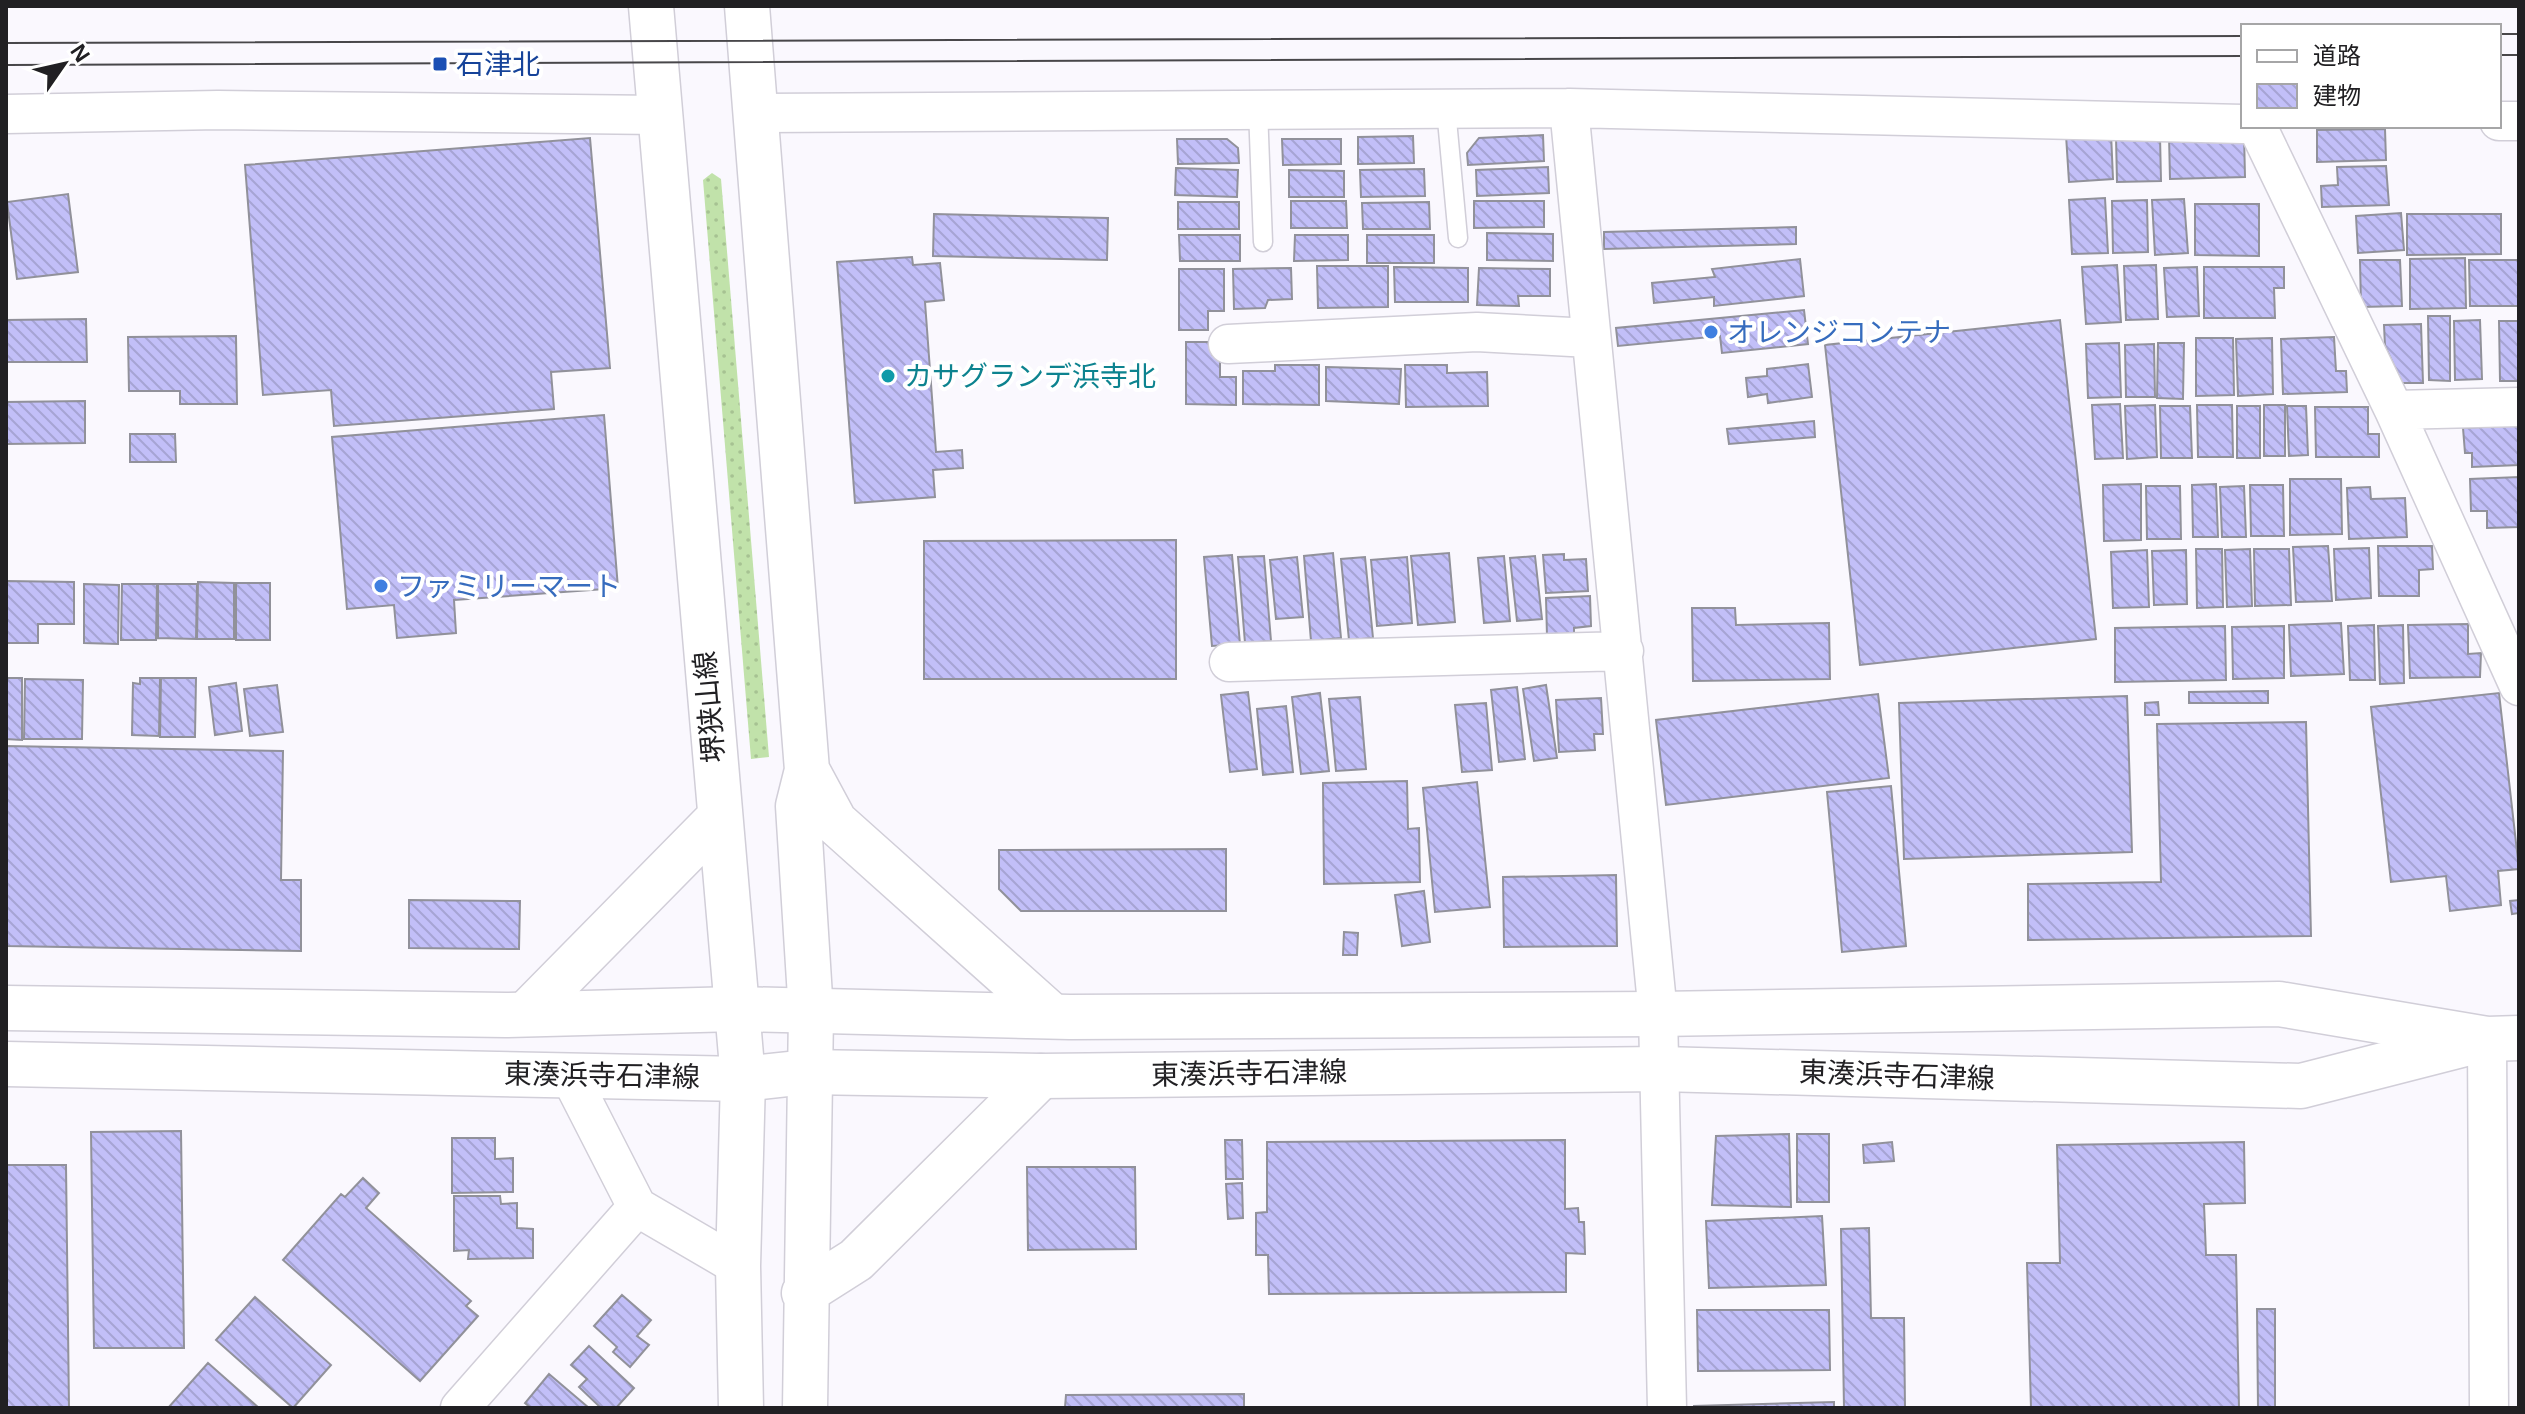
<svg xmlns="http://www.w3.org/2000/svg" width="2525" height="1414" font-family="Helvetica,'Noto Sans JP',sans-serif">
<style>
.grass{fill:url(#grass-dots)}
.building{fill:url(#building-back-hatch);stroke:#91919a;stroke-width:2}
.lines{fill:none;stroke-linecap:round;stroke-linejoin:round}
.lane-casing{stroke:#d1ced8;stroke-width:21}
.street-casing{stroke:#d1ced8;stroke-width:41}
.secondary-casing{stroke:#d1ced8;stroke-width:47}
.primary-casing{stroke:#d1ced8;stroke-width:47}
.lane{stroke:#fff;stroke-width:18}
.street{stroke:#fff;stroke-width:38}
.secondary{stroke:#fff;stroke-width:44}
.primary{stroke:#fff;stroke-width:44}
.tram{stroke:#48474a;stroke-width:2}
.transit-dot{fill:#1a4fb4;stroke:#fff;stroke-width:3}
.shop-dot{fill:#3f7fe0;stroke:#fff;stroke-width:3}
.culture-dot{fill:#0f9aa8;stroke:#fff;stroke-width:3}
.labels{text-anchor:middle;stroke-width:8;stroke-linejoin:round;paint-order:stroke}
.transit-label{font-size:28px;fill:#164399;stroke:#fff;text-anchor:start}
.shop-label{font-size:28px;fill:#366cbe;stroke:#fff;text-anchor:start}
.culture-label{font-size:28px;fill:#0d838f;stroke:#fff;text-anchor:start}
.street-label{font-size:28px;fill:#212023;stroke:#fff}
</style>
<defs>
<pattern id="grass-dots" width="8" height="8" patternUnits="userSpaceOnUse" patternTransform="scale(2)"><rect width="8" height="8" fill="#c1e2aa"/><path d="M2 2h.1M6 6h.1" fill="none" stroke="#a6c292" stroke-width="1.8" stroke-linecap="round"/></pattern>
<pattern id="building-back-hatch" width="6" height="6" patternUnits="userSpaceOnUse" patternTransform="scale(2)"><rect width="6" height="6" fill="#c2bff8"/><path d="M-1 5l2 2M0 0l6 6M5-1l2 2" fill="none" stroke="#a6a4d4"/></pattern>
</defs>
<rect width="100%" height="100%" fill="#faf8fe"/>
<path class="grass" d="M 712,173 L 721,179 L 769,757 L 751,759 L 703,180 Z"/>
<path class="building" d="M 2385,129 L 2386,160 L 2317,162 L 2317,130 Z
M 2111,133 L 2113,179 L 2069,182 L 2066,135 Z
M 2244,134 L 2245,177 L 2170,179 L 2169,135 Z
M 1543,135 L 1544,161 L 1468,165 L 1467,153 L 1479,138 Z
M 1413,136 L 1414,163 L 1358,164 L 1358,137 Z
M 2160,136 L 2161,181 L 2117,182 L 2116,137 Z
M 590,138 L 610,368 L 551,372 L 554,409 L 334,426 L 331,390 L 263,395 L 245,165 Z
M 1177,139 L 1227,139 L 1238,148 L 1239,163 L 1178,164 Z
M 1282,139 L 1341,139 L 1341,164 L 1283,165 Z
M 2386,166 L 2389,205 L 2322,207 L 2321,186 L 2338,185 L 2337,167 Z
M 1548,167 L 1549,193 L 1477,196 L 1476,170 Z
M 1176,168 L 1238,170 L 1237,197 L 1175,195 Z
M 1424,169 L 1425,196 L 1361,197 L 1360,170 Z
M 1289,170 L 1344,171 L 1344,197 L 1289,197 Z
M 68,194 L 78,272 L 17,279 L 7,202 Z
M 2105,198 L 2108,253 L 2072,254 L 2069,200 Z
M 2184,199 L 2188,253 L 2155,255 L 2152,200 Z
M 2147,200 L 2148,252 L 2113,253 L 2112,201 Z
M 1291,201 L 1346,201 L 1347,228 L 1291,228 Z
M 1474,201 L 1544,201 L 1544,227 L 1474,228 Z
M 1178,202 L 1239,202 L 1239,229 L 1178,229 Z
M 1429,202 L 1430,229 L 1363,229 L 1362,203 Z
M 2195,204 L 2259,204 L 2259,256 L 2195,255 Z
M 2401,213 L 2404,250 L 2358,253 L 2356,216 Z
M 934,214 L 1108,218 L 1107,260 L 933,256 Z
M 2407,214 L 2501,214 L 2501,254 L 2407,255 Z
M 1796,227 L 1796,244 L 1604,249 L 1604,232 Z
M 1487,233 L 1553,234 L 1553,261 L 1487,260 Z
M 1179,235 L 1240,235 L 1240,261 L 1180,261 Z
M 1295,235 L 1348,235 L 1348,260 L 1294,261 Z
M 1367,235 L 1434,235 L 1434,263 L 1367,263 Z
M 912,257 L 913,265 L 940,263 L 944,300 L 925,302 L 936,452 L 962,450 L 963,468 L 933,470 L 935,497 L 855,503 L 837,262 Z
M 2465,258 L 2466,308 L 2410,309 L 2410,259 Z
M 1800,259 L 1804,296 L 1714,306 L 1714,297 L 1654,303 L 1652,283 L 1715,277 L 1712,269 Z
M 2360,260 L 2400,260 L 2402,306 L 2361,307 Z
M 2469,260 L 2519,260 L 2519,306 L 2470,306 Z
M 2117,265 L 2121,322 L 2086,324 L 2082,267 Z
M 2156,265 L 2158,319 L 2126,320 L 2124,266 Z
M 1317,266 L 1388,266 L 1388,307 L 1318,308 Z
M 1394,267 L 1468,268 L 1468,302 L 1395,302 Z
M 2197,267 L 2199,316 L 2167,317 L 2164,268 Z
M 2204,267 L 2284,267 L 2284,288 L 2274,288 L 2275,318 L 2204,318 Z
M 1291,268 L 1292,299 L 1268,300 L 1265,308 L 1234,309 L 1233,269 Z
M 1479,268 L 1550,269 L 1550,296 L 1518,296 L 1519,306 L 1477,305 Z
M 1179,269 L 1224,269 L 1224,311 L 1208,311 L 1208,330 L 1179,330 Z
M 1804,310 L 1808,344 L 1722,353 L 1720,336 L 1618,346 L 1616,328 Z
M 2428,316 L 2450,316 L 2450,381 L 2429,380 Z
M 86,319 L 87,362 L 6,362 L 6,320 Z
M 2060,320 L 2096,639 L 1860,665 L 1825,345 Z
M 2480,320 L 2482,379 L 2455,380 L 2454,321 Z
M 2499,321 L 2519,321 L 2519,381 L 2500,381 Z
M 2421,324 L 2423,383 L 2402,383 L 2385,346 L 2384,325 Z
M 236,336 L 237,404 L 180,404 L 180,391 L 129,391 L 128,337 Z
M 2334,337 L 2336,371 L 2346,371 L 2347,392 L 2283,394 L 2281,339 Z
M 2196,338 L 2233,338 L 2234,395 L 2196,396 Z
M 2272,338 L 2273,394 L 2238,396 L 2236,339 Z
M 1186,342 L 1212,342 L 1212,355 L 1220,355 L 1220,377 L 1236,377 L 1236,405 L 1186,404 Z
M 2119,343 L 2121,397 L 2088,398 L 2086,344 Z
M 2158,343 L 2184,343 L 2183,399 L 2157,398 Z
M 2154,344 L 2155,397 L 2126,397 L 2125,345 Z
M 1808,364 L 1812,397 L 1768,403 L 1767,394 L 1748,397 L 1746,378 L 1767,376 L 1767,369 Z
M 1275,365 L 1319,365 L 1319,405 L 1243,404 L 1243,371 L 1275,371 Z
M 1405,365 L 1447,365 L 1447,373 L 1487,372 L 1488,406 L 1406,407 Z
M 1326,367 L 1401,369 L 1399,404 L 1326,401 Z
M 85,401 L 85,443 L 6,444 L 6,402 Z
M 2120,404 L 2123,458 L 2095,459 L 2092,405 Z
M 2155,405 L 2157,457 L 2127,459 L 2125,406 Z
M 2197,405 L 2232,405 L 2233,457 L 2198,457 Z
M 2264,405 L 2285,405 L 2285,456 L 2264,456 Z
M 2160,406 L 2190,406 L 2192,458 L 2161,458 Z
M 2237,406 L 2260,406 L 2260,458 L 2237,458 Z
M 2287,406 L 2306,406 L 2308,455 L 2289,456 Z
M 2315,407 L 2368,407 L 2368,434 L 2379,434 L 2379,457 L 2316,457 Z
M 604,415 L 618,588 L 454,600 L 456,633 L 397,638 L 394,605 L 347,609 L 332,437 Z
M 1814,421 L 1815,437 L 1729,444 L 1727,429 Z
M 2519,425 L 2519,465 L 2472,467 L 2472,453 L 2465,453 L 2463,428 Z
M 130,434 L 175,434 L 176,462 L 130,462 Z
M 2519,477 L 2519,527 L 2487,528 L 2487,511 L 2471,511 L 2470,479 Z
M 2290,479 L 2341,479 L 2342,534 L 2290,535 Z
M 2141,484 L 2141,540 L 2104,541 L 2103,485 Z
M 2216,484 L 2218,537 L 2193,537 L 2192,485 Z
M 2250,485 L 2283,485 L 2284,536 L 2251,536 Z
M 2146,486 L 2180,486 L 2181,539 L 2147,539 Z
M 2244,486 L 2246,537 L 2222,537 L 2220,487 Z
M 2370,487 L 2371,499 L 2405,498 L 2407,537 L 2349,539 L 2347,488 Z
M 1176,540 L 1176,679 L 924,679 L 924,541 Z
M 2328,546 L 2332,601 L 2296,602 L 2293,547 Z
M 2378,546 L 2432,546 L 2433,569 L 2419,570 L 2419,596 L 2379,596 Z
M 2369,548 L 2371,598 L 2336,600 L 2334,549 Z
M 2196,549 L 2222,549 L 2223,607 L 2197,608 Z
M 2250,549 L 2252,606 L 2227,607 L 2225,550 Z
M 2254,549 L 2289,549 L 2291,605 L 2255,606 Z
M 2147,550 L 2149,607 L 2113,608 L 2111,552 Z
M 2186,550 L 2187,604 L 2154,605 L 2152,551 Z
M 1333,553 L 1341,638 L 1311,641 L 1304,556 Z
M 1449,553 L 1455,622 L 1418,625 L 1411,556 Z
M 1564,554 L 1564,560 L 1586,559 L 1588,591 L 1546,593 L 1543,555 Z
M 1232,555 L 1240,644 L 1212,646 L 1204,557 Z
M 1264,556 L 1271,641 L 1245,643 L 1238,557 Z
M 1504,556 L 1510,621 L 1484,623 L 1478,558 Z
M 1535,556 L 1542,619 L 1517,621 L 1510,558 Z
M 1297,557 L 1303,617 L 1276,619 L 1270,560 Z
M 1365,557 L 1373,638 L 1349,640 L 1341,559 Z
M 1407,557 L 1412,623 L 1377,626 L 1371,560 Z
M 6,581 L 74,582 L 74,624 L 38,624 L 38,643 L 6,643 Z
M 198,582 L 234,583 L 234,639 L 197,639 Z
M 236,583 L 270,583 L 270,640 L 236,640 Z
M 84,584 L 119,585 L 118,644 L 84,643 Z
M 122,584 L 157,584 L 156,640 L 121,640 Z
M 158,584 L 197,584 L 196,639 L 158,638 Z
M 1590,596 L 1591,626 L 1574,628 L 1574,635 L 1547,636 L 1546,598 Z
M 1692,608 L 1735,608 L 1736,625 L 1829,623 L 1830,679 L 1693,681 Z
M 2341,623 L 2344,674 L 2291,676 L 2289,625 Z
M 2468,624 L 2468,654 L 2481,653 L 2480,677 L 2410,678 L 2408,625 Z
M 2374,625 L 2375,680 L 2350,680 L 2348,626 Z
M 2403,625 L 2404,683 L 2380,684 L 2378,626 Z
M 2225,626 L 2226,680 L 2115,682 L 2115,628 Z
M 2284,626 L 2284,678 L 2233,679 L 2232,627 Z
M 6,678 L 22,678 L 22,740 L 6,739 Z
M 140,678 L 160,678 L 159,736 L 132,735 L 133,683 L 140,684 Z
M 161,678 L 196,678 L 195,737 L 160,737 Z
M 25,679 L 83,680 L 82,739 L 24,739 Z
M 236,683 L 242,731 L 215,735 L 209,687 Z
M 277,685 L 283,732 L 250,736 L 244,689 Z
M 1546,685 L 1557,758 L 1534,761 L 1523,689 Z
M 1517,687 L 1525,759 L 1499,762 L 1491,690 Z
M 2268,691 L 2268,703 L 2189,703 L 2189,692 Z
M 1248,692 L 1257,769 L 1230,772 L 1221,695 Z
M 1320,693 L 1329,771 L 1301,774 L 1292,697 Z
M 2499,693 L 2519,869 L 2498,871 L 2501,905 L 2450,911 L 2446,876 L 2391,882 L 2371,707 Z
M 1878,694 L 1889,778 L 1666,805 L 1656,720 Z
M 2127,696 L 2132,852 L 1904,859 L 1899,703 Z
M 1360,697 L 1366,769 L 1336,771 L 1329,699 Z
M 1601,698 L 1603,734 L 1594,734 L 1595,750 L 1559,752 L 1556,700 Z
M 2158,702 L 2159,715 L 2145,715 L 2145,703 Z
M 1486,703 L 1492,770 L 1462,772 L 1455,705 Z
M 1286,706 L 1293,772 L 1263,775 L 1257,709 Z
M 2306,722 L 2311,936 L 2028,940 L 2028,884 L 2161,882 L 2157,724 Z
M 6,746 L 283,751 L 281,880 L 301,880 L 301,951 L 6,946 Z
M 1407,781 L 1408,829 L 1419,828 L 1420,882 L 1324,884 L 1323,783 Z
M 1477,782 L 1490,907 L 1435,912 L 1423,788 Z
M 1891,786 L 1906,946 L 1842,952 L 1827,792 Z
M 1226,849 L 1226,911 L 1021,911 L 999,889 L 999,850 Z
M 1616,875 L 1617,946 L 1504,947 L 1503,877 Z
M 1424,891 L 1430,942 L 1402,946 L 1395,895 Z
M 409,900 L 520,901 L 519,949 L 409,948 Z
M 2519,900 L 2519,913 L 2512,914 L 2510,901 Z
M 1344,932 L 1358,933 L 1357,955 L 1343,955 Z
M 181,1131 L 184,1348 L 94,1348 L 91,1132 Z
M 1789,1134 L 1791,1207 L 1712,1205 L 1716,1136 Z
M 1797,1134 L 1829,1134 L 1829,1202 L 1797,1202 Z
M 452,1138 L 495,1138 L 495,1159 L 513,1158 L 513,1192 L 452,1193 Z
M 1225,1140 L 1242,1140 L 1243,1179 L 1226,1179 Z
M 1565,1140 L 1565,1209 L 1578,1208 L 1579,1222 L 1584,1222 L 1585,1254 L 1566,1253 L 1566,1292 L 1269,1294 L 1268,1255 L 1256,1255 L 1256,1213 L 1267,1212 L 1267,1142 Z
M 1892,1142 L 1894,1161 L 1864,1163 L 1863,1145 Z
M 2244,1142 L 2245,1203 L 2204,1204 L 2206,1255 L 2236,1255 L 2239,1408 L 2031,1408 L 2027,1263 L 2060,1263 L 2057,1145 Z
M 6,1165 L 66,1165 L 69,1408 L 6,1408 Z
M 1027,1167 L 1135,1167 L 1136,1249 L 1028,1250 Z
M 363,1178 L 379,1193 L 366,1208 L 471,1301 L 466,1306 L 478,1316 L 420,1381 L 283,1260 L 341,1194 L 345,1197 Z
M 1242,1183 L 1243,1218 L 1228,1219 L 1226,1184 Z
M 454,1196 L 500,1196 L 501,1204 L 517,1203 L 517,1228 L 533,1229 L 533,1258 L 468,1259 L 469,1250 L 454,1251 Z
M 1822,1216 L 1826,1285 L 1709,1288 L 1706,1221 Z
M 1869,1228 L 1871,1318 L 1904,1318 L 1905,1408 L 1844,1408 L 1841,1229 Z
M 622,1295 L 651,1320 L 637,1336 L 649,1345 L 630,1367 L 613,1352 L 617,1347 L 594,1326 Z
M 255,1297 L 331,1365 L 293,1408 L 216,1340 Z
M 2257,1309 L 2275,1309 L 2275,1408 L 2258,1408 Z
M 1697,1310 L 1829,1310 L 1830,1370 L 1698,1371 Z
M 589,1346 L 634,1388 L 616,1408 L 601,1408 L 579,1387 L 587,1379 L 571,1365 Z
M 208,1363 L 259,1408 L 168,1408 Z
M 549,1374 L 589,1408 L 531,1408 L 525,1403 Z
M 1244,1394 L 1244,1408 L 1036,1408 L 1065,1407 L 1066,1395 Z
M 1834,1402 L 1834,1408 L 1693,1406 Z"/>
<g class="lines">
<defs>
<path id="lane" d="M 1258,109 L 1263,242
M 1446,109 L 1458,238"/>
<path id="street" d="M 1569,108 L 1658,1014 L 1667,1408
M 754,113 L 1569,108 L 2243,124
M 6,114 L 218,110 L 659,115
M 2499,121 L 2519,121
M 2257,126 L 2394,410 L 2519,686
M 1228,344 L 1477,332 L 1590,338
M 2394,410 L 2519,407
M 1229,662 L 1624,651
M 2487,1039 L 2489,1408
M 570,1076 L 637,1207 L 738,1266
M 460,1408 L 637,1207"/>
<path id="secondary" d="M 6,1008 L 506,1015 L 737,1009 L 1070,1017 L 1658,1014 L 2279,1004 L 2487,1039 L 2519,1038
M 6,1064 L 743,1079 L 807,1072 L 1041,1076 L 1661,1069 L 2301,1086 L 2469,1043"/>
<path id="primary" d="M 651,6 L 743,1079 L 738,1266 L 741,1408
M 747,6 L 807,770 L 798,806 L 811,1013 L 805,1408
M 807,770 L 835,822 L 1052,1016
M 527,1013 L 719,818
M 804,1293 L 856,1260 L 1041,1076"/>
</defs>
<use href="#lane" class="lane-casing"/>
<use href="#street" class="street-casing"/>
<use href="#secondary" class="secondary-casing"/>
<use href="#primary" class="primary-casing"/>
<use href="#lane" class="lane"/>
<use href="#street" class="street"/>
<use href="#secondary" class="secondary"/>
<use href="#primary" class="primary"/>
<path class="tram" d="M 2499,34 L 2519,34
M 6,43 L 2243,36
M 2499,55 L 2519,55
M 6,65 L 2243,56"/>
</g>
<rect class="transit-dot" x="432" y="56" width="16" height="16" rx="4"/>
<g class="shop-dot">
<circle cx="1711" cy="332" r="8"/>
<circle cx="381" cy="586" r="8"/>
</g>
<circle class="culture-dot" cx="888" cy="376" r="8"/>
<g class="labels">
<g class="transit-label">
<text x="456" y="74">石津北</text>
</g>
<g class="shop-label">
<text x="1727" y="342">オレンジコンテナ</text>
<text x="397" y="596">ファミリーマート</text>
</g>
<g class="culture-label">
<text x="904" y="386">カサグランデ浜寺北</text>
</g>
<g class="street-label">
<text transform="translate(709 707) rotate(-95)" y="10">堺狭山線</text>
<text transform="translate(1249 1073) rotate(-1)" y="10">東湊浜寺石津線</text>
<text transform="translate(602 1075) rotate(1)" y="10">東湊浜寺石津線</text>
<text transform="translate(1897 1075) rotate(2)" y="10">東湊浜寺石津線</text>
</g>
</g>
<rect width="2525" height="1414" fill="none" stroke="#212023" stroke-width="16"/>
<rect x="2241" y="24" width="260" height="104" fill="#ffffff" stroke="#a6a6a7" stroke-width="2"/>
<rect x="2257" y="50" width="40" height="12" fill="#ffffff" stroke="#a6a6a7" stroke-width="2"/>
<text x="2313" y="64" font-size="24" fill="#212023">道路</text>
<rect x="2257" y="84" width="40" height="24" fill="url(#building-back-hatch)" stroke="#a6a6a7" stroke-width="2"/>
<text x="2313" y="104" font-size="24" fill="#212023">建物</text>
<g transform="translate(64 64) rotate(56)" stroke="#ffffff" stroke-width="6" paint-order="stroke">
<path d="M0-6L14 30L0 20L-14 30Z" fill="#212023"/>
<text y="-12" font-size="22" font-weight="bold" text-anchor="middle" fill="#212023">N</text>
</g>
</svg>
